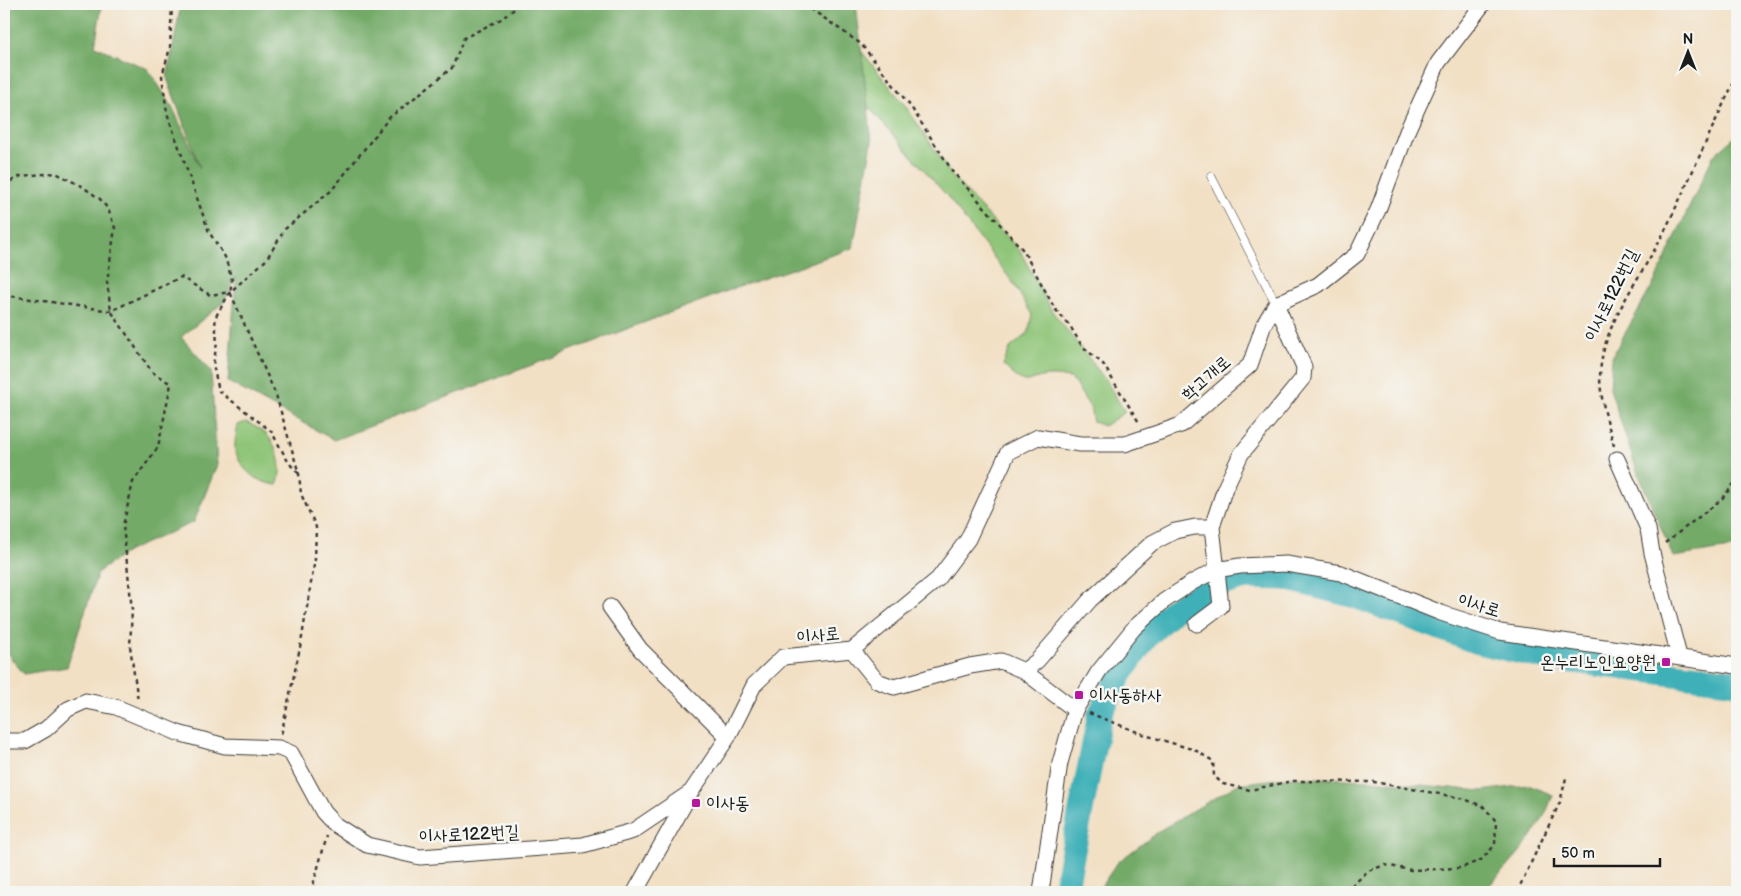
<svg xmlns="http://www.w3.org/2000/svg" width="1741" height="896" font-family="'Balsamiq Sans','Poor Story',sans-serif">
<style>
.green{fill:#8fc578;stroke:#56704a}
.forest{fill:#73aa68;stroke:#486342}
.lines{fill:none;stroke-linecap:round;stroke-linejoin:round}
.river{stroke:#3fb0b8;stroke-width:25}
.service-casing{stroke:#3c3935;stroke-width:9}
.minor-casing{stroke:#3c3935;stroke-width:17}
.path{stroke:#3c3935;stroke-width:2.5;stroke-dasharray:4 4;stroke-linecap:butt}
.service{stroke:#fff;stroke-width:8}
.minor{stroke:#fff;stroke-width:15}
.poi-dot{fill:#b5179e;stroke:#f6f6f2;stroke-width:2}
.labels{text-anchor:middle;stroke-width:5;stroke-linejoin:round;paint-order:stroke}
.street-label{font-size:18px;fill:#1c1c1c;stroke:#f6f6f2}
.poi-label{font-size:18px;fill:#1c1c1c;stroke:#f6f6f2;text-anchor:start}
</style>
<rect width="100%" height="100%" fill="#f6f6f2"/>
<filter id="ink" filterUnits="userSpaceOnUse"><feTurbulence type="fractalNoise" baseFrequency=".02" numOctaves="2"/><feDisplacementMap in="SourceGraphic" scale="10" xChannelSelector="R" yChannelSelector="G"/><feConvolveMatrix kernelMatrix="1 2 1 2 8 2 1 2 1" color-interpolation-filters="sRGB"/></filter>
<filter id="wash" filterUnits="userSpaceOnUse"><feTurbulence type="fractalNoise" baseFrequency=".0096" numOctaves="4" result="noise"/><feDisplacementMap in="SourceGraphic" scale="20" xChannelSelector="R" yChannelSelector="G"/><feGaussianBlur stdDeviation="1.12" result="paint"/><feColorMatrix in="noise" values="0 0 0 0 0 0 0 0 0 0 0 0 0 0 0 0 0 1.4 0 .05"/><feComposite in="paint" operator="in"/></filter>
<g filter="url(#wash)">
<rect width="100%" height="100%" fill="#f2e0c5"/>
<path class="green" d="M 858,47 L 907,108 L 952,176 L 1020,251 L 1052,311 L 1105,379 L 1125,412 L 1104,426 L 1093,422 L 1090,407 L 1071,378 C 1065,378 1060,376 1054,376 C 1025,375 1032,394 1003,365 L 1010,348 L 1028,333 L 1032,315 L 1014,284 L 947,196 L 867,105 Z
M 246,422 C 252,425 261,429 266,434 C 278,446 284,470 277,485 C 257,483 240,470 235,449 C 234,442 237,432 238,425 Z"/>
<path class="forest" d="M 4,4 L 102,4 L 95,46 L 148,69 L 172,106 L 200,168 L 167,78 L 181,4 L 856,4 L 872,142 L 853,248 L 730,290 L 334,440 L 228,382 L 236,277 L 224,302 L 181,337 L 211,371 L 217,465 L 194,522 L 128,551 L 98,572 L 67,667 L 24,674 L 4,650 Z
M 1737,135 L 1737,547 L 1673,557 L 1636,468 L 1610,389 L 1612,356 L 1655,281 L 1713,156 Z
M 1292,777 L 1371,780 L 1481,791 L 1528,785 L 1553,795 C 1539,836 1512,861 1483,892 L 1097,892 L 1118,862 L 1162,829 L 1238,784 Z"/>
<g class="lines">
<path class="river" d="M 1065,892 L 1100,714 L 1120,675 L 1145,638 L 1173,610 L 1213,586 L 1246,577 L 1285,578 L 1355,596 L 1475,641 L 1543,657 L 1737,682"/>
</g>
</g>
<g filter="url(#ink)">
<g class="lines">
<defs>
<path id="service" d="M 1211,176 L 1276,304"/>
<path id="minor" d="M 1617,459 L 1648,529 L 1652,553 L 1679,656
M 610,607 L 640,649 L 728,737
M 1197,624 L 1221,606 L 1212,527 L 1225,488 L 1241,454 L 1303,378 L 1304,367 L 1276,304
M 852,650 L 938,579 L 968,539 L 1008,452 L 1038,437 L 1080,444 L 1125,444 L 1181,425 L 1250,365 L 1264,324 L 1276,304 L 1318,285 L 1357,254 L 1378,210 L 1408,129 L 1438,63 L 1483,4
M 852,650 L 877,681 L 894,687 L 970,666 L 1001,661 L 1024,671 L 1075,710
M 1024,671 L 1037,661 L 1090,600 L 1152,543 L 1175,531 L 1195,527 L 1212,527
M 4,741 L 25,741 L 46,729 L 68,709 L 86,701 L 116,707 L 178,733 L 225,746 L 279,748 L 291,753 L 323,812 L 334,824 L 367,845 L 420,857 L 583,845 L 633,831 L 691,792
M 635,892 L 691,792 L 728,737 L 754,685 L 783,657 L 852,650
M 1041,892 L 1060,763 L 1075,710 L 1099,671 L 1134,628 L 1164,601 L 1193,582 L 1216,570 L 1240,566 L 1286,564 L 1341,573 L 1441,613 L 1500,632 L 1737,666"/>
</defs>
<use href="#service" class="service-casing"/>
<use href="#minor" class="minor-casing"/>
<path class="path" d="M 172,4 L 170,48 L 162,76 L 167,113 L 209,232 L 225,257 L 232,280 L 230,292 L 276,395 L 299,474 L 301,494 L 316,527 L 315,559 L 301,643 L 281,735
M 804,4 L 861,44 L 911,107 L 953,172 L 1023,250 L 1055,309 L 1070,326 L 1082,346 L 1103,364 L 1140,424
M 4,185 L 21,176 L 56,173 L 83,187 L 100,199 L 108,209 L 115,228 L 107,282 L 111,311 L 152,372 L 171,384 L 158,447 L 133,482 L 123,526 L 132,610 L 130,646 L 138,701
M 4,295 L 111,311 L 181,277 L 210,295 L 230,292
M 1614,446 C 1607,419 1597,391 1601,364 C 1607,318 1643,274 1663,234 C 1689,182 1711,128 1737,76
M 298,473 L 289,463 L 271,431 L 219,391 L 213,365 L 217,343 L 215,318 L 230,292 L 266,260 L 285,229 L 331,191 L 389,118 L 452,68 L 464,38 L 501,19 L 521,4
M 1665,543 L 1721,500 L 1737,480
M 1089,713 L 1145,735 L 1195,750 L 1213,761 L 1214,776 L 1223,784 L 1250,790 L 1292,781 L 1374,782 L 1461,798 L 1483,806 L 1496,821 L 1495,845 L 1481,860 L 1461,868 L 1411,870 L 1385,865 L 1368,871 L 1353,885 L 1350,892
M 311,892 L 327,836
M 1517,892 L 1560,802 L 1566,778"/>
<use href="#service" class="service"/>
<use href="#minor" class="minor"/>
</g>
</g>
<g class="poi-dot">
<rect x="1661" y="657" width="10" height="10" rx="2.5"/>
<rect x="1074" y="690" width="10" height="10" rx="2.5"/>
<rect x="691" y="798" width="10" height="10" rx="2.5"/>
</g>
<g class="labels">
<g class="street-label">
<text transform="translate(1611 295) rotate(-64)" y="6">이사로122번길</text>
<text transform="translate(1206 378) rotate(-41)" y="6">학고개로</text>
<text transform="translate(1479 605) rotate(17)" y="6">이사로</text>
<text transform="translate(818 635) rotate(-6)" y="6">이사로</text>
<text transform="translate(469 834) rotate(-3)" y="6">이사로122번길</text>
</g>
<g class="poi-label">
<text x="1656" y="668" text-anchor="end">온누리노인요양원</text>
<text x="1089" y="701">이사동하사</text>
<text x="706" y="809">이사동</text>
</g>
</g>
<rect width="1741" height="896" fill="none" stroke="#f6f6f2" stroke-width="20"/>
<g transform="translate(1688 52)" stroke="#f6f6f2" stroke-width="4" paint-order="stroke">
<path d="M0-4L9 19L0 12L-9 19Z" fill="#1c1c1c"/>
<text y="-8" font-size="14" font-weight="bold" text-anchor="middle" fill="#1c1c1c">N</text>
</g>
<path d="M1554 858v8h106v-8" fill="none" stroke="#1c1c1c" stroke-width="2.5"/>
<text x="1561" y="858" font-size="15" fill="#1c1c1c" stroke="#f6f6f2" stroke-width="4" paint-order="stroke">50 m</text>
</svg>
